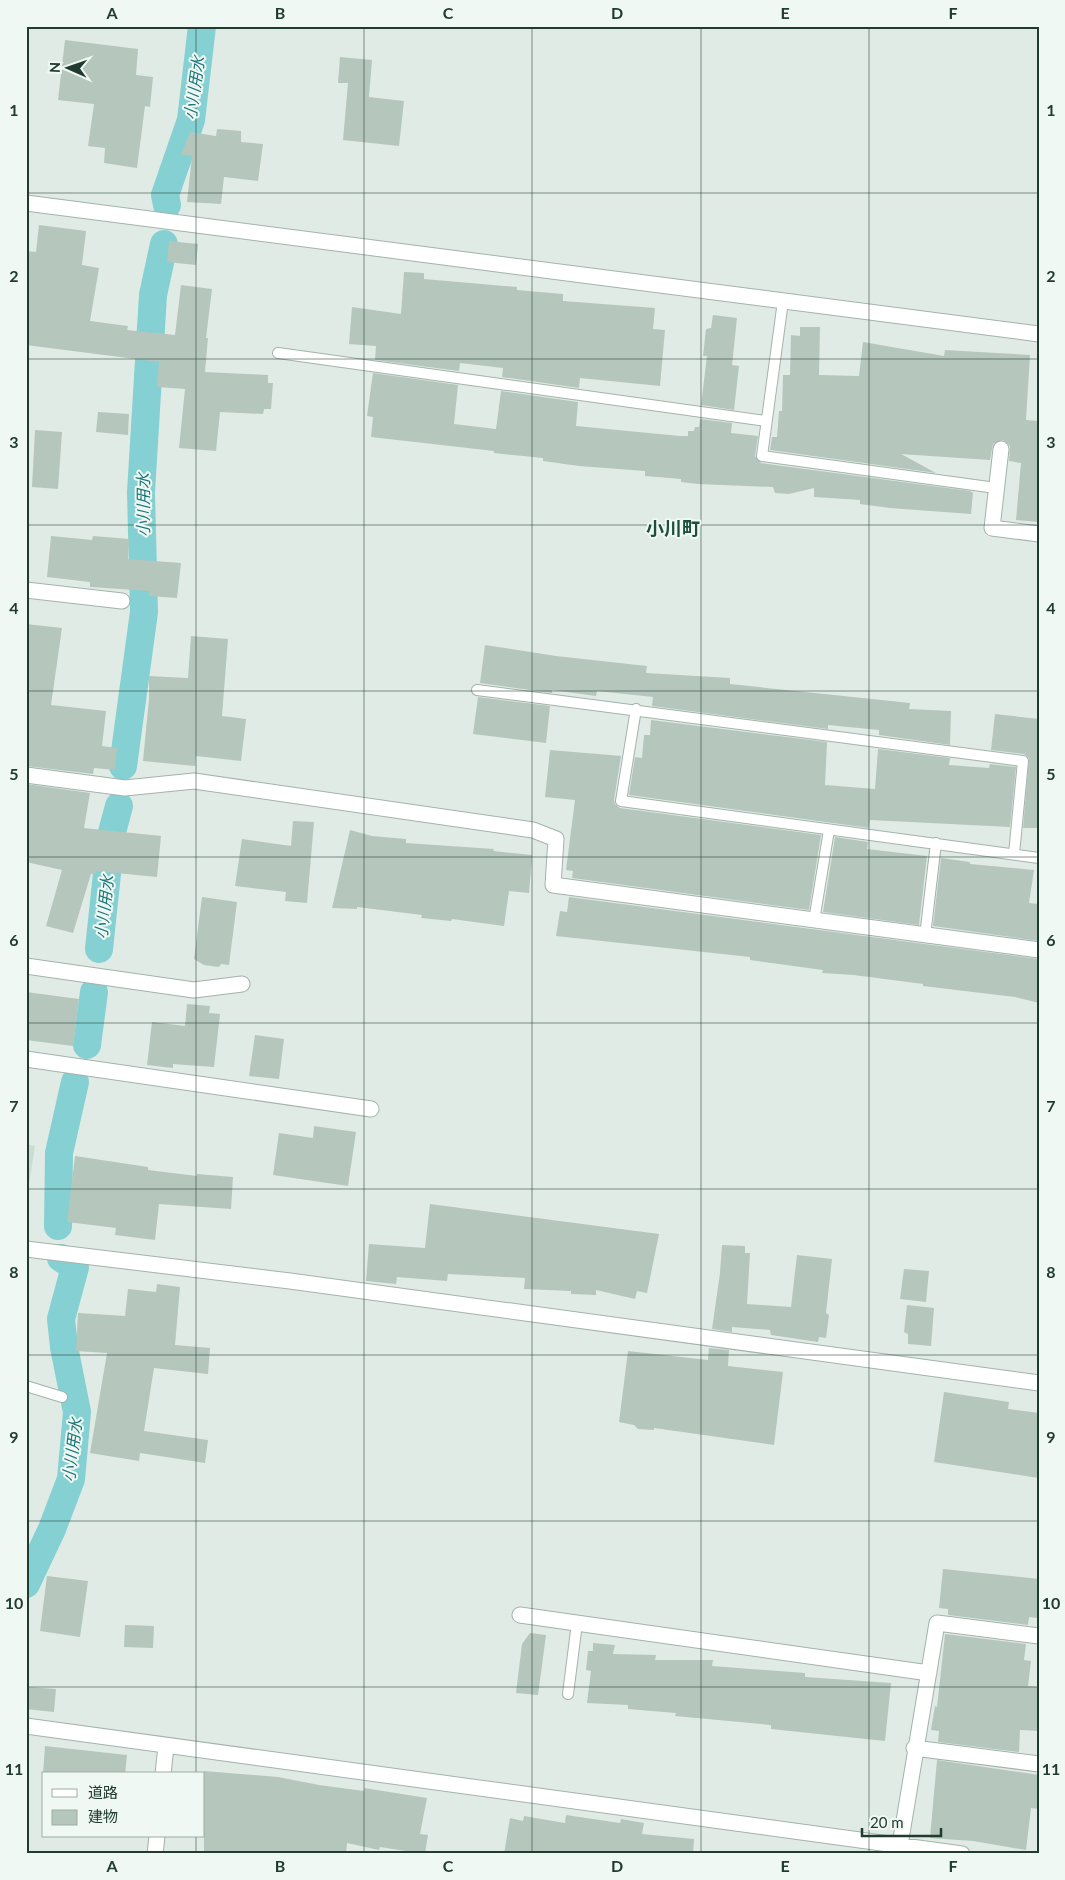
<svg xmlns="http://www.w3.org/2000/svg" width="1065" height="1880" font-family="Lato,'Noto Sans JP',sans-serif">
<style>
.built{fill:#cedbd3}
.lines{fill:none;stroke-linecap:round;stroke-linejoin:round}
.canal{stroke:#85d0d2;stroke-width:28}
.building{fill:#b5c6bd}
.lane-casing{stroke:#a3b3ab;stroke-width:12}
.street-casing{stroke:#a3b3ab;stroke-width:17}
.lane{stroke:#fff;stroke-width:10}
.street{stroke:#fff;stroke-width:15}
.grid{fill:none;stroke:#203c31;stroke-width:1;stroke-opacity:0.55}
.labels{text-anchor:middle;stroke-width:4;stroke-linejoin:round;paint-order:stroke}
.water-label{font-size:16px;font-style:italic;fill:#197579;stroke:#f0f8f3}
.quarter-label{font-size:18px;font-weight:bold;fill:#1b4e3c;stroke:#f0f8f3}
.neatline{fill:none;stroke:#203c31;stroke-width:2}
.grid-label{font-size:16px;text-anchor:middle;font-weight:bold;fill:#203c31}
</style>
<rect width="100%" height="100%" fill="#e0ebe5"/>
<path class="built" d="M 26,1144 L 35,1146 L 26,1203 Z"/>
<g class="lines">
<path class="canal" d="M 167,205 L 165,195 L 191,120 L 202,26
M 123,766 L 144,612 L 141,492 L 153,295 L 164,244
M 99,949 L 111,836 L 119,806
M 87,1045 L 94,992
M 58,1226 L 59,1153 L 75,1082
M 26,1584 L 52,1529 L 71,1479 L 77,1412 L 64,1347 L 61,1319 L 75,1267 L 61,1258"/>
</g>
<path class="building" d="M 65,40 L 138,49 L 136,75 L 153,77 L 150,107 L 145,106 L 137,168 L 104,163 L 105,148 L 88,146 L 94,104 L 58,100 Z
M 340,57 L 372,60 L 369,97 L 404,101 L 399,146 L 343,140 L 348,83 L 338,83 Z
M 217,129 L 241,131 L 241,142 L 263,144 L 258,181 L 224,177 L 221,204 L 187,202 L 192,156 L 181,155 L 190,132 L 216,136 Z
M 39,225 L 86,231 L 82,265 L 99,268 L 90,321 L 128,326 L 127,330 L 175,335 L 181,285 L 212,289 L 206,338 L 208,338 L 205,372 L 268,375 L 268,383 L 273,383 L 271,409 L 264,409 L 263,414 L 220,412 L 216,451 L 179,448 L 185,389 L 157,387 L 159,362 L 26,345 L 26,251 L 36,252 Z
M 169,241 L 198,244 L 196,265 L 167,262 Z
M 404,272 L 424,273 L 424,279 L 517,287 L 517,290 L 563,294 L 563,301 L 655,308 L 653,329 L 665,330 L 660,386 L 580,378 L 579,388 L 502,377 L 503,368 L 460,363 L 459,371 L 375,360 L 376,346 L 349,344 L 352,307 L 401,314 Z
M 713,315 L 737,318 L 732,365 L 739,366 L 734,410 L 701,405 L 707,356 L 703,356 L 706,329 L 711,328 Z
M 800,327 L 820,327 L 819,375 L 859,376 L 863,342 L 944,356 L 945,350 L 1030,355 L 1026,420 L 1039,421 L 1039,522 L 1016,520 L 1021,463 L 1009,461 L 1010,446 L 1003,440 L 993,444 L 990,460 L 901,454 L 936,473 L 770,450 L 772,437 L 777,437 L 779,411 L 782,411 L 783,375 L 790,375 L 791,335 L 800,336 Z
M 373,373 L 458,385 L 454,424 L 496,429 L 501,391 L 578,402 L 576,426 L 680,436 L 688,436 L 688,431 L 694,431 L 695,427 L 699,427 L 700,419 L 732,423 L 731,433 L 758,436 L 755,456 L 761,463 L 970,491 L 973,493 L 971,514 L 890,508 L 860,504 L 860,500 L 814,497 L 814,488 L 789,494 L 775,493 L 773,487 L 698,484 L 681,482 L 681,479 L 645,476 L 645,471 L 579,466 L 543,461 L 543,458 L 494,453 L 494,451 L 371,437 L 373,417 L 367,416 Z
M 98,412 L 129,414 L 128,435 L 96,432 Z
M 35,430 L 62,432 L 58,489 L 32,487 Z
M 51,536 L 92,540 L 93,536 L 129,539 L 128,559 L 181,563 L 177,598 L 149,596 L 149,591 L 90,587 L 90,582 L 47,577 Z
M 26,624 L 62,628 L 51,705 L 106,711 L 102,746 L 117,748 L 115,770 L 94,768 L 93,774 L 26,766 Z
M 191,636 L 228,639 L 222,716 L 246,719 L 241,761 L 196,756 L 195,766 L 143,761 L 149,699 L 149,676 L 188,678 Z
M 485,645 L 556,656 L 647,666 L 646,673 L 730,678 L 730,684 L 910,703 L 909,709 L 951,711 L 950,745 L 879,735 L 879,730 L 828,725 L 828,729 L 652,706 L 653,697 L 597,691 L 596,696 L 552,690 L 552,693 L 480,683 Z
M 478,697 L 550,706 L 546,743 L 473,734 Z
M 995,714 L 1039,719 L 1039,828 L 1023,828 L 1029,758 L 1024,754 L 991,750 Z
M 651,720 L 827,742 L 825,785 L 875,789 L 878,749 L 950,758 L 949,765 L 989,768 L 990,764 L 1016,767 L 1010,827 L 870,820 L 869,828 L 629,795 L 635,757 L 642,758 L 644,735 L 650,735 Z
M 550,750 L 621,756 L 614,800 L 615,804 L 620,808 L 821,835 L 809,910 L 572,878 L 573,871 L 566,870 L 575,800 L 545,797 Z
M 26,784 L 90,793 L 84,828 L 161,836 L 157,877 L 96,871 L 95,874 L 91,874 L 73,933 L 46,926 L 62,870 L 26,862 Z
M 293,821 L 314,822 L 307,903 L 285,901 L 286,892 L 235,886 L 242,839 L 291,846 Z
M 350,830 L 372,836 L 406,839 L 406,843 L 494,849 L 493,851 L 532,855 L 529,893 L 509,891 L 504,926 L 452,919 L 451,921 L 421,918 L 422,915 L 357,907 L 357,909 L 332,908 Z
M 835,837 L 868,842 L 867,849 L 927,856 L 919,925 L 823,912 Z
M 941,858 L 970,862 L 970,864 L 1034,870 L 1029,903 L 1039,904 L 1039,941 L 933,926 Z
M 202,897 L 237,902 L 229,965 L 221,964 L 219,967 L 204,965 L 194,959 Z
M 569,897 L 1039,959 L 1039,1003 L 1015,997 L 923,986 L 923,984 L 854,975 L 822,973 L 823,970 L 750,960 L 750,957 L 556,936 L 560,911 L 567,912 Z
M 26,992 L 79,999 L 73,1046 L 26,1040 Z
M 187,1004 L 210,1006 L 209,1013 L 220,1014 L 214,1067 L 173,1064 L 173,1068 L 147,1065 L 152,1022 L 185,1026 Z
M 255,1035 L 284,1039 L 279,1079 L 249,1076 Z
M 314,1126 L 356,1132 L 348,1186 L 273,1175 L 279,1133 L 313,1138 Z
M 75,1156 L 148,1167 L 148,1170 L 197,1176 L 197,1174 L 233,1177 L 231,1209 L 159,1204 L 155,1240 L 115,1235 L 116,1228 L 67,1222 Z
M 430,1204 L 659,1234 L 647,1293 L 637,1291 L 635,1299 L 596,1290 L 596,1295 L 571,1294 L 571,1291 L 524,1289 L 525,1278 L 448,1274 L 447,1281 L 397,1277 L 396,1284 L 366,1281 L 369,1244 L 425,1248 Z
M 722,1245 L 745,1246 L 745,1253 L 750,1253 L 747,1304 L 791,1307 L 797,1255 L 832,1259 L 826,1313 L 829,1315 L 826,1338 L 819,1337 L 818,1342 L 771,1335 L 770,1330 L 732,1327 L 732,1332 L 712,1329 L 720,1273 Z
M 904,1269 L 929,1271 L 926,1302 L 900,1299 Z
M 157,1284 L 180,1287 L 175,1345 L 210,1348 L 208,1374 L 154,1368 L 144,1431 L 208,1440 L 205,1463 L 140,1453 L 139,1461 L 90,1453 L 107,1353 L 76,1351 L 78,1313 L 125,1316 L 128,1289 L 156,1292 Z
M 907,1305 L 934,1308 L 931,1346 L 908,1344 L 908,1334 L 904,1332 Z
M 709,1348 L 729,1350 L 728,1366 L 783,1372 L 774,1445 L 654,1428 L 654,1430 L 638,1429 L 634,1425 L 619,1422 L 628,1351 L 708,1360 Z
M 944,1392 L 1009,1402 L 1008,1409 L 1039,1413 L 1039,1478 L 934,1462 Z
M 943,1569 L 1039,1579 L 1037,1618 L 1029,1617 L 1028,1625 L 948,1615 L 948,1609 L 939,1608 Z
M 47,1576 L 88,1581 L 80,1637 L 40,1631 Z
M 125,1625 L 154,1626 L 153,1648 L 124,1647 Z
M 530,1633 L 546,1635 L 538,1695 L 516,1693 L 522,1644 Z
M 945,1634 L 1026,1644 L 1024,1660 L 1031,1661 L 1028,1686 L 1039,1687 L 1039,1731 L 1020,1730 L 1019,1752 L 938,1742 L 939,1731 L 931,1730 L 935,1706 L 937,1707 Z
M 593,1643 L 615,1645 L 613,1654 L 656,1655 L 655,1660 L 713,1660 L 712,1666 L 805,1673 L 805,1677 L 891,1683 L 885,1741 L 771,1729 L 771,1725 L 675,1716 L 676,1713 L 628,1709 L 628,1705 L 587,1703 L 591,1671 L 586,1670 L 588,1651 L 593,1651 Z
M 26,1687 L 56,1689 L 54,1712 L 26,1709 Z
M 45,1746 L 127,1755 L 125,1774 L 43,1774 Z
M 937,1760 L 1039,1775 L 1039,1809 L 1031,1808 L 1026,1850 L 973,1841 L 930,1838 Z
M 204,1771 L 278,1777 L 319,1785 L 364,1791 L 364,1788 L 427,1798 L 420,1834 L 428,1835 L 425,1854 L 380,1847 L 379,1850 L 347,1843 L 346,1854 L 204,1854 Z
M 566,1815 L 620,1823 L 621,1819 L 644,1823 L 642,1834 L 694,1839 L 693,1854 L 504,1854 L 510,1818 L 523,1821 L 524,1816 L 565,1823 Z"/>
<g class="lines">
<defs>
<path id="lane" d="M 783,301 L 762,456 L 996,488
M 278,353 L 766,421
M 477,690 L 1023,761 L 1014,854
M 636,709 L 621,801 L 1039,858
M 814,921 L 829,830
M 925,936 L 936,843
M 26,1386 L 62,1397
M 568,1694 L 577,1623"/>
<path id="street" d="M 26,203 L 1039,334
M 1001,449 L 992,528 L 1039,534
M 26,590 L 122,601
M 26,775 L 125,788 L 194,781 L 533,830 L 556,839 L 553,885 L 1039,950
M 26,966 L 194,990 L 242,984
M 26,1059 L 371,1109
M 26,1249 L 290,1281 L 1039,1383
M 520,1615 L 929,1673
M 26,1726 L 962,1854
M 914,1748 L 1039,1764
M 163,1774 L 166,1746
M 900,1845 L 937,1623 L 1039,1636
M 155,1854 L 157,1836"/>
</defs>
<use href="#lane" class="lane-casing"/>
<use href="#street" class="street-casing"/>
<use href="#lane" class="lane"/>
<use href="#street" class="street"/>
</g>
<path class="grid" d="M 196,26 L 196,1774M 364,26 L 364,1854M 532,26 L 532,1854M 701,26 L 701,1854M 869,26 L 869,1854M 26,193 L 1039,193M 26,359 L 1039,359M 26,525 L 1039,525M 26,691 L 1039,691M 26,857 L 1039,857M 26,1023 L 1039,1023M 26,1189 L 1039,1189M 26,1355 L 1039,1355M 26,1521 L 1039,1521M 26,1687 L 1039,1687M 196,1836 L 196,1854"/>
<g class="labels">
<g class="water-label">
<text transform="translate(194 88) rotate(-82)" y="6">小川用水</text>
<text transform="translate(143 505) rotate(-90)" y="6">小川用水</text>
<text transform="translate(104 907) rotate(-84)" y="6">小川用水</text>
<text transform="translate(72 1450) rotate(-83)" y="6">小川用水</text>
</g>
<g class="quarter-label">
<text x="673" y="535">小川町</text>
</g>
</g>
<rect width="1065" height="1880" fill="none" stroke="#f0f8f3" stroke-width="55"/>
<rect x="42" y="1772" width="162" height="65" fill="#f0f8f3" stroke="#9dada5"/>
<rect x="52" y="1789" width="25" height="8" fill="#ffffff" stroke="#9dada5"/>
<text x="88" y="1798" font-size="15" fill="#203c31">道路</text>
<rect x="52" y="1810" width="25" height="15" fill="#b5c6bd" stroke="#9dada5"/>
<text x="88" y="1822" font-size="15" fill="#203c31">建物</text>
<g transform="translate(68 68) rotate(272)" stroke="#f0f8f3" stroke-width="4" paint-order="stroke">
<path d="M0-4L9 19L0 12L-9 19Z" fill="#203c31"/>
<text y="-8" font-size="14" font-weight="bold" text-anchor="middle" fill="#203c31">N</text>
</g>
<path d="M862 1828v8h79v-8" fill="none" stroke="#203c31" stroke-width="2.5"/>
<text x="870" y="1828" font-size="15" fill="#203c31" stroke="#f0f8f3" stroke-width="4" paint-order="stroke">20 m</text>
<rect x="28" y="28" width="1010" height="1824" class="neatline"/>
<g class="grid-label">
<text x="112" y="19">A</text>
<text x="280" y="19">B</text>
<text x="448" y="19">C</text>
<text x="617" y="19">D</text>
<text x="785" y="19">E</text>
<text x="953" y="19">F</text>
<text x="14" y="116">1</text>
<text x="1051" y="116">1</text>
<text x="14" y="282">2</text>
<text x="1051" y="282">2</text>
<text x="14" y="448">3</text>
<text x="1051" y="448">3</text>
<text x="14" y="614">4</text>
<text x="1051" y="614">4</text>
<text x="14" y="780">5</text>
<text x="1051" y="780">5</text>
<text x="14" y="946">6</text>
<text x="1051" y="946">6</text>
<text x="14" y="1112">7</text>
<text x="1051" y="1112">7</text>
<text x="14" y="1278">8</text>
<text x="1051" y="1278">8</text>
<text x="14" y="1443">9</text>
<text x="1051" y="1443">9</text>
<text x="14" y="1609">10</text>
<text x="1051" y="1609">10</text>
<text x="14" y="1775">11</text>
<text x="1051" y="1775">11</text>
<text x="112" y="1872">A</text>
<text x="280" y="1872">B</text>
<text x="448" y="1872">C</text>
<text x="617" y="1872">D</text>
<text x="785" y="1872">E</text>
<text x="953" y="1872">F</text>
</g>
</svg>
